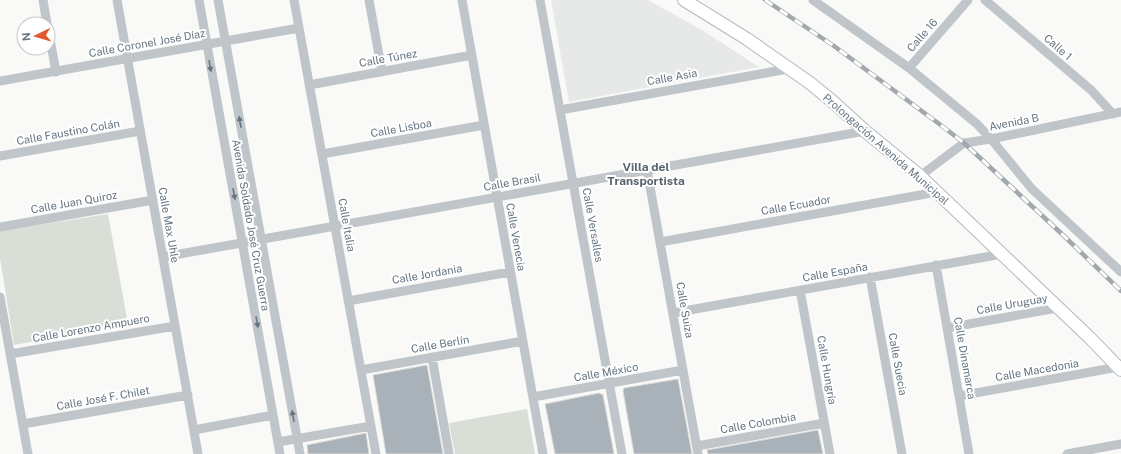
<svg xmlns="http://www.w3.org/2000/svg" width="1121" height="454" font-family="'Public Sans',sans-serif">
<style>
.built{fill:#e7e8e8}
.green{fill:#d9ded6}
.building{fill:#a9b2b8;stroke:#dbdbd9}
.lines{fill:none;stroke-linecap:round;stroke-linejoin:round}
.major-casing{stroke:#b4b9bd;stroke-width:14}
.minor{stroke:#c0c5c9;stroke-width:9}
.major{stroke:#fff;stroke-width:12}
.rail-casing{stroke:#a2a9ae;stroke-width:4.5}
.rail{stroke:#fff;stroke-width:3;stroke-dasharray:9;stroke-linecap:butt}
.oneway{fill:#657581}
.labels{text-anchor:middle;stroke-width:4;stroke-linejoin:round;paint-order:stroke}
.street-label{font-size:11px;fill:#657581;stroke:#fff}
.neighbourhood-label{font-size:12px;font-weight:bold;fill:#57636d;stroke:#fff}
</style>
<rect width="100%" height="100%" fill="#f9f9f7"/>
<path class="built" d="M 551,0 L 648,0 L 702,30 L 759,67 L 569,102 Z"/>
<path class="green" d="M 108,214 L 128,324 L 14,345 L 0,258 L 0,231 Z
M 527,409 L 535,454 L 455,454 L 449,423 Z"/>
<path class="building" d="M 427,365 L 443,454 L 386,454 L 373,375 Z
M 678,379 L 692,454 L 634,454 L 623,391 L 624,388 Z
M 599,393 L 603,395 L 614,454 L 555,454 L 545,404 Z
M 818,430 L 823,454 L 708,454 L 707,450 Z
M 366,433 L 369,454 L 308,454 L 307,445 Z"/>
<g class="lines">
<defs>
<path id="major" d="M 684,0 L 747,39 L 810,83 L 832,101 L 865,131 L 920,176 L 1090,338 L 1121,370"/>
</defs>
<use href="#major" class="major-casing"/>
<path class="minor" d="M 43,0 L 47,24
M 117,0 L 198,454
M 199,0 L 280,454
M 218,0 L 300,454
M 294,0 L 376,454
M 369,0 L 382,72
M 462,0 L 543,454
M 540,0 L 622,454
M 813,0 L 909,68 L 977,124 L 991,139 L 1032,189 L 1121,272
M 985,0 L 1091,90 L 1113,114
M 48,28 L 56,72
M 909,68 L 968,0
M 0,81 L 299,28
M 309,85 L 472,55
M 560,110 L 788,69
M 322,154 L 484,125
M 0,156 L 140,131
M 647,170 L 698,454
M 920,176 L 964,143 L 991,139 L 1121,112
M 0,227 L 153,200
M 660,242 L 937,192
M 163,257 L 865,131
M 936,265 L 959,396 L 969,454
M 870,277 L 902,454
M 800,290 L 830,454
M 0,297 L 28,454
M 348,301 L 510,272
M 673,313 L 1002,254
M 947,328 L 1057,308
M 10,354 L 175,326
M 432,357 L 449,454
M 361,370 L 523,341
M 959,396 L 1118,367
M 533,397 L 683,370
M 23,424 L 188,395
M 194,430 L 273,415
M 278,442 L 371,426
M 697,446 L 824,423
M 1067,454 L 1121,444"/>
<use href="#major" class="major"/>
<defs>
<path id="rail" d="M 765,0 L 834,46 L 942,126 L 964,143 L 1063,235 L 1121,291"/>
</defs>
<use href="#rail" class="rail-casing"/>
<use href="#rail" class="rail"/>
</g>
<defs><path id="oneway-solid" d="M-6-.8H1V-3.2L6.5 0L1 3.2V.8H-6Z"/></defs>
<g class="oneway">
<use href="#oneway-solid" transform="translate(210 66) rotate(80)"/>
<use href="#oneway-solid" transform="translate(240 122) rotate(-100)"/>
<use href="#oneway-solid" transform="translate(234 194) rotate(80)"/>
<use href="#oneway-solid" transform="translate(257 322) rotate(80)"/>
<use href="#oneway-solid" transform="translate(293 416) rotate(-100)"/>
</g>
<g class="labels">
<g class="street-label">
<text transform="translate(922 35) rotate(-49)" y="4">Calle 16</text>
<text transform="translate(147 43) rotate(-10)" y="4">Calle Coronel José Díaz</text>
<text transform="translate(1058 47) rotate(41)" y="4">Calle 1</text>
<text transform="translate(388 58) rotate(-10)" y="4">Calle Túnez</text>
<text transform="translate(672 77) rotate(-10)" y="4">Calle Asia</text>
<text transform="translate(1014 122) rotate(-11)" y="4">Avenida B</text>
<text transform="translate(401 128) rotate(-10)" y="4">Calle Lisboa</text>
<text transform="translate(68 132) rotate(-10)" y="4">Calle Faustino Colán</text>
<text transform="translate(886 149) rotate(41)" y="4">Prolongación Avenida Municipal</text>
<text transform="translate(512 182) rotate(-10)" y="4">Calle Brasil</text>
<text transform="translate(74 202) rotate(-10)" y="4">Calle Juan Quiroz</text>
<text transform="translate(796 205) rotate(-10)" y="4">Calle Ecuador</text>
<text transform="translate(169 225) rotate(80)" y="4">Calle Max Uhle</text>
<text transform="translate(251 225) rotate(80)" y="4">Avenida Soldado José Cruz Guerra</text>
<text transform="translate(347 225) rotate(80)" y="4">Calle Italia</text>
<text transform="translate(593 225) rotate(80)" y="4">Calle Versalles</text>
<text transform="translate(516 237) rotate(80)" y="4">Calle Venecia</text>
<text transform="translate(835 272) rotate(-10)" y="4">Calle España</text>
<text transform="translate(427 274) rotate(-10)" y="4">Calle Jordania</text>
<text transform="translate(1012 304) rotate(-10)" y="4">Calle Uruguay</text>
<text transform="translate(685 310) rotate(80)" y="4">Calle Suiza</text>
<text transform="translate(91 328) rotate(-10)" y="4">Calle Lorenzo Ampuero</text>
<text transform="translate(440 344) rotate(-10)" y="4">Calle Berlín</text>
<text transform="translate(965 358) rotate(80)" y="4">Calle Dinamarca</text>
<text transform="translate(898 364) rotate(80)" y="4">Calle Suecia</text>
<text transform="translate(827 370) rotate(80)" y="4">Calle Hungría</text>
<text transform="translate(1037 370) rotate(-10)" y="4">Calle Macedonia</text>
<text transform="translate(606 372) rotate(-10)" y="4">Calle México</text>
<text transform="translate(103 398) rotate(-10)" y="4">Calle José F. Chilet</text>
<text transform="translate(758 423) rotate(-10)" y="4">Calle Colombia</text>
</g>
<g class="neighbourhood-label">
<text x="646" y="171">Villa del<tspan x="646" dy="14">Transportista</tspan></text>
</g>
</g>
<g transform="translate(36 36) rotate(265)"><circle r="19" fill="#ffffff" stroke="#c1c8cd"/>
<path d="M0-3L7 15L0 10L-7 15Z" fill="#e15a30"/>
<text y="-6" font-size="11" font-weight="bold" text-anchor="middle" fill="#657581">N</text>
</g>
</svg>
